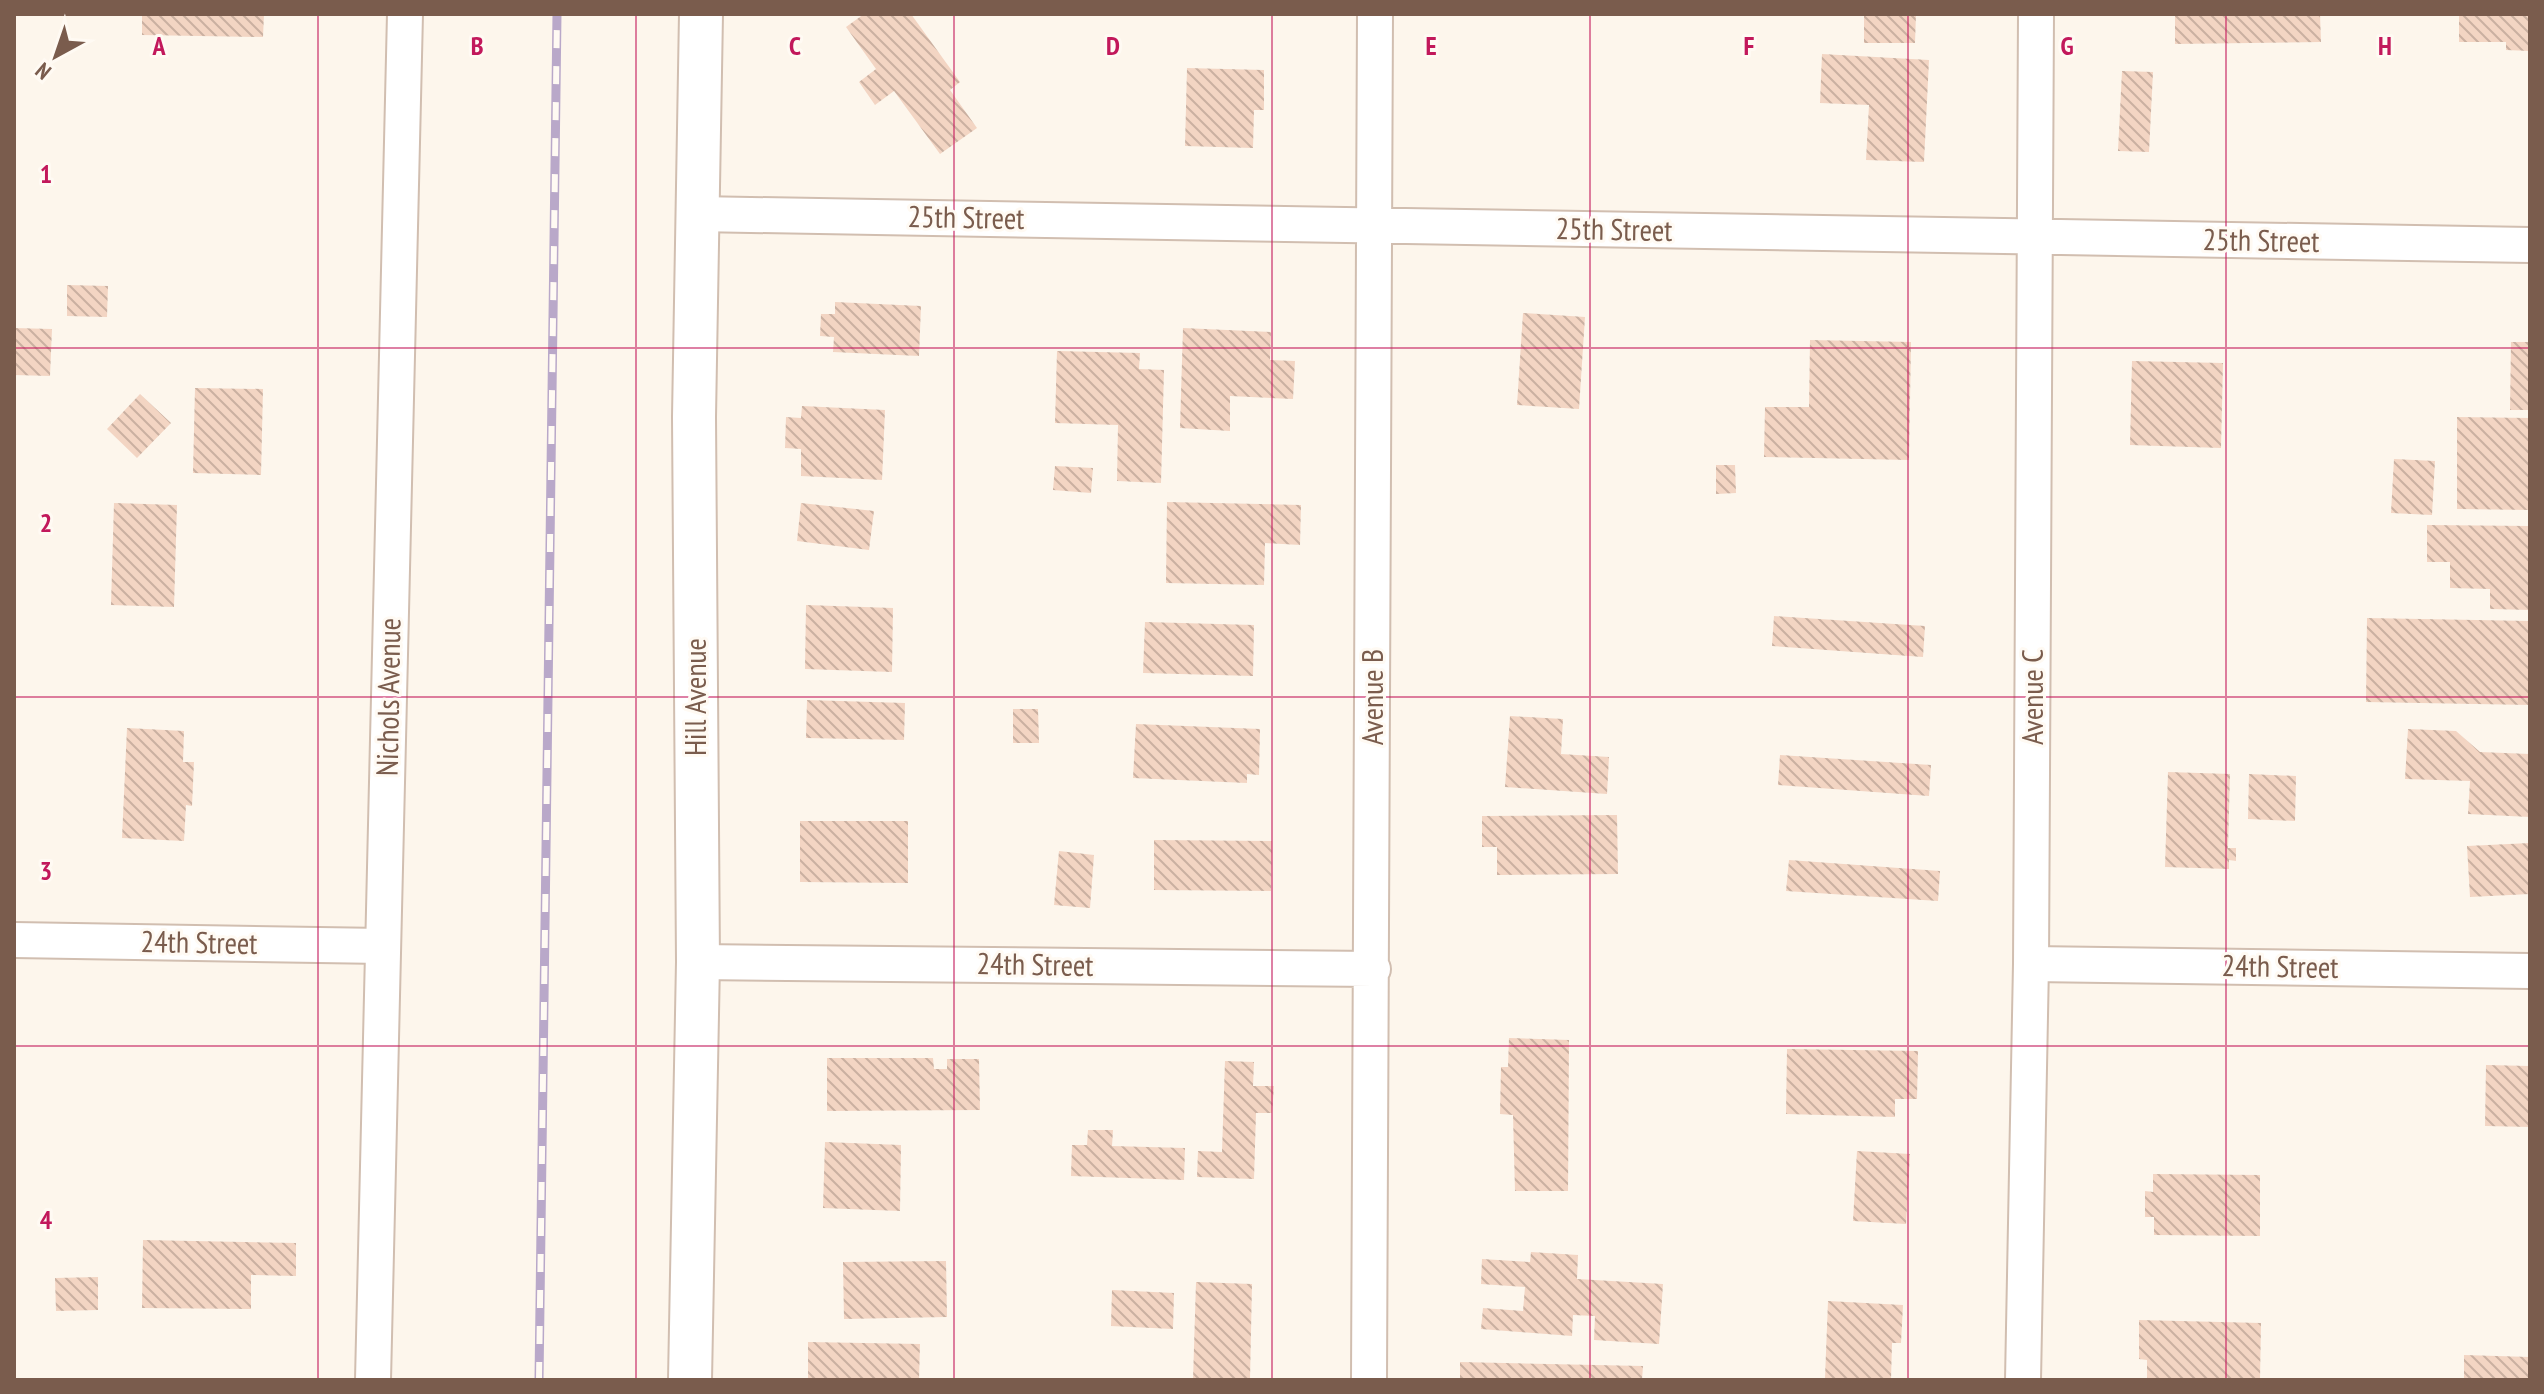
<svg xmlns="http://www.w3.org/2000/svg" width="2544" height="1394" font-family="'PT Sans Narrow',sans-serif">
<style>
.building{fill:url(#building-back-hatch)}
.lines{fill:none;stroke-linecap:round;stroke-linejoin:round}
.minor-casing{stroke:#d1beb0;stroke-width:38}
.tertiary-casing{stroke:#d1beb0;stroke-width:46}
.minor{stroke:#fff;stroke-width:34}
.tertiary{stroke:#fff;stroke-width:42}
.rail-casing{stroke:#b9a8c9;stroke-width:9}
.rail{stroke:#fffaf3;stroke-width:6;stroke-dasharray:18;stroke-linecap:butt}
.grid{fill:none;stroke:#c2185b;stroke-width:2;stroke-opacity:0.55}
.labels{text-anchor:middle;stroke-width:6;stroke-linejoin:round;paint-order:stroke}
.street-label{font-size:30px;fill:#7a5c4d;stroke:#fffaf3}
.grid-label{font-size:26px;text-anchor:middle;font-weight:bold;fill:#c2185b;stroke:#fffaf3;stroke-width:6;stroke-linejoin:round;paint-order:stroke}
</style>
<defs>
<pattern id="building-back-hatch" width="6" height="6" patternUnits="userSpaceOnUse" patternTransform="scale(2)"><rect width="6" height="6" fill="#f3d5c3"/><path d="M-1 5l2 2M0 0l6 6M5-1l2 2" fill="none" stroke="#cab0a1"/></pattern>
</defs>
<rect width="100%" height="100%" fill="#fdf6ec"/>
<path class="building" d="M 142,14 L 264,14 L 263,37 L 142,35 Z
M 864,14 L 911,14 L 960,82 L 950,90 L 977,128 L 940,154 L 894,91 L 875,105 L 859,82 L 876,69 L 846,27 Z
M 1864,14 L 1916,14 L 1915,43 L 1864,43 Z
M 2175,14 L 2320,14 L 2321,42 L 2175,44 Z
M 2459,14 L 2530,14 L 2530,51 L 2506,50 L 2506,42 L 2459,42 Z
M 1822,54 L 1929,60 L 1924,162 L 1866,160 L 1869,105 L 1820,103 Z
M 1187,68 L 1264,70 L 1264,110 L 1254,110 L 1253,148 L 1185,146 Z
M 2122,71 L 2153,72 L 2149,152 L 2118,151 Z
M 67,285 L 108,286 L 107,317 L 67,316 Z
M 835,302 L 921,306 L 919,356 L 833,352 L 834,337 L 820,336 L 821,314 L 835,314 Z
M 1523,313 L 1585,317 L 1579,409 L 1517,405 Z
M 14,328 L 52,329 L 50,376 L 14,375 Z
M 1183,328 L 1271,332 L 1270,360 L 1295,361 L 1293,399 L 1230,396 L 1230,431 L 1180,428 Z
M 1810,340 L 1911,342 L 1909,460 L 1764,457 L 1765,407 L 1809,407 Z
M 2511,342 L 2530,342 L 2530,410 L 2510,410 Z
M 1057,351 L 1140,353 L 1139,369 L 1164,370 L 1161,483 L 1117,481 L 1118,425 L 1055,423 Z
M 2132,361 L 2223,363 L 2221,448 L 2130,445 Z
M 195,388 L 263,389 L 261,475 L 193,473 Z
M 140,394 L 171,423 L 137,458 L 107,429 Z
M 802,406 L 885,410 L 882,480 L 801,476 L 801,449 L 785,448 L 786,417 L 801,418 Z
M 2457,417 L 2530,418 L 2530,510 L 2457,509 Z
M 2394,459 L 2435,461 L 2432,515 L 2391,513 Z
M 1716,465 L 1735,465 L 1736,493 L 1716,494 Z
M 1055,466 L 1093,468 L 1091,493 L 1053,490 Z
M 1167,502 L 1301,505 L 1300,545 L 1265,543 L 1264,585 L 1166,583 Z
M 114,503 L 177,505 L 174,607 L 111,605 Z
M 801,503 L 874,511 L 869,550 L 797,541 Z
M 2427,525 L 2530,526 L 2530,610 L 2490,609 L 2490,589 L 2450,588 L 2450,562 L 2427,562 Z
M 806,605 L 893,608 L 892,672 L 805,669 Z
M 1774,616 L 1925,626 L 1923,657 L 1772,646 Z
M 2367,618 L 2530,621 L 2530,705 L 2366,702 Z
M 1145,622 L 1254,625 L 1253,676 L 1143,673 Z
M 807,700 L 905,703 L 904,740 L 806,738 Z
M 1013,709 L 1038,709 L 1039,743 L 1013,743 Z
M 1510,716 L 1563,719 L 1561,754 L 1609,757 L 1607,794 L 1505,787 Z
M 1136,724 L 1260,729 L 1259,775 L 1247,774 L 1247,783 L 1133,778 Z
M 127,728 L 184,731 L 183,762 L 194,762 L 192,806 L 186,805 L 184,841 L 122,838 Z
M 2408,729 L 2456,731 L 2480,752 L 2530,754 L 2530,817 L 2468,814 L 2470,781 L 2405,779 Z
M 1780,755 L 1931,765 L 1929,796 L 1778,785 Z
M 2168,772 L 2230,774 L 2228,848 L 2236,848 L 2236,861 L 2229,860 L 2229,869 L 2165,867 Z
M 2249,774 L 2296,776 L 2295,821 L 2248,819 Z
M 1617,815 L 1618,874 L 1497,875 L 1497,847 L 1482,847 L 1482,816 Z
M 800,821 L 908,821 L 908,883 L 800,882 Z
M 1154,840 L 1272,841 L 1271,891 L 1154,890 Z
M 2530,843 L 2530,894 L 2470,897 L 2467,846 Z
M 1059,851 L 1094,855 L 1090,908 L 1054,905 Z
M 1789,860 L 1940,871 L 1938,901 L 1786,891 Z
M 1509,1038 L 1569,1040 L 1568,1191 L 1515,1191 L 1513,1115 L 1500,1114 L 1501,1067 L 1508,1067 Z
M 1787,1049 L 1918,1051 L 1917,1099 L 1895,1099 L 1895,1117 L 1786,1114 Z
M 827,1058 L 933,1058 L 934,1069 L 947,1069 L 947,1059 L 979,1059 L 980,1110 L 827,1111 Z
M 1225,1061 L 1254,1062 L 1253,1086 L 1274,1086 L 1272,1113 L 1256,1113 L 1254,1179 L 1197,1177 L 1198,1151 L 1222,1152 Z
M 2486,1065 L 2530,1066 L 2530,1127 L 2485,1126 Z
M 1088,1130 L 1113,1130 L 1112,1146 L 1185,1148 L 1184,1180 L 1071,1176 L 1072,1145 L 1087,1145 Z
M 825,1142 L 901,1145 L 900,1211 L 823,1208 Z
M 1857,1151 L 1910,1154 L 1906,1224 L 1853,1221 Z
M 2153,1174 L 2260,1175 L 2260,1236 L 2154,1235 L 2154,1217 L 2145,1217 L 2145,1191 L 2153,1192 Z
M 143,1240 L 296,1243 L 296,1276 L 251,1275 L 251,1309 L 142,1308 Z
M 1531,1252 L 1578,1255 L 1577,1279 L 1663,1284 L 1659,1344 L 1594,1340 L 1595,1316 L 1573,1315 L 1572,1336 L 1481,1329 L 1483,1308 L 1523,1311 L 1525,1287 L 1481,1284 L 1482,1259 L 1530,1262 Z
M 946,1261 L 947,1317 L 844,1319 L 843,1262 Z
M 98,1277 L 98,1310 L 56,1311 L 55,1278 Z
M 1196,1282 L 1252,1284 L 1250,1380 L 1193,1380 Z
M 1112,1290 L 1174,1293 L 1173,1329 L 1111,1326 Z
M 1828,1301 L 1903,1305 L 1901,1343 L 1892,1343 L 1891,1380 L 1825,1378 Z
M 2139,1320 L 2261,1323 L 2260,1380 L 2147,1380 L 2147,1360 L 2139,1359 Z
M 808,1342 L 920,1344 L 919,1380 L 808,1380 Z
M 2464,1355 L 2530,1357 L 2530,1380 L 2464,1380 Z
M 1460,1362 L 1643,1366 L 1642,1380 L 1460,1380 Z"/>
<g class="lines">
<defs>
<path id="minor" d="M 697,214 L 2530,245
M 14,940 L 383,946
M 698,962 L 1373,969
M 2031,964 L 2530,971
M 373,1380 L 405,14
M 1369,1380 L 1375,14
M 2023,1380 L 2031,964 L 2036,14"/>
<path id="tertiary" d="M 690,1380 L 698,962 L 694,417 L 701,14"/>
</defs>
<use href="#minor" class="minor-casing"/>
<use href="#tertiary" class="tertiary-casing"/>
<use href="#minor" class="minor"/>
<use href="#tertiary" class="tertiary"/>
<defs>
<path id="rail" d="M 539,1380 L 557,14"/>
</defs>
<use href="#rail" class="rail-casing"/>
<use href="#rail" class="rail"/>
</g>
<path class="grid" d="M 318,14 L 318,1380M 636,14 L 636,1380M 954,14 L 954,1380M 1272,14 L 1272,1380M 1590,14 L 1590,1380M 1908,14 L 1908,1380M 2226,14 L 2226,1380M 14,348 L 2530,348M 14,697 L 2530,697M 14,1046 L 2530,1046"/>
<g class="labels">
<g class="street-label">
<text transform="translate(966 218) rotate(1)" y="10">25th Street</text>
<text transform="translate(1614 230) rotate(1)" y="10">25th Street</text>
<text transform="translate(2261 241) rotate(1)" y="10">25th Street</text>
<text transform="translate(389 697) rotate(-89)" y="10">Nichols Avenue</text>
<text transform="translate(696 697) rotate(-90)" y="10">Hill Avenue</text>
<text transform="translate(1373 697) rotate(-90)" y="10">Avenue B</text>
<text transform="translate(2033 697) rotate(-90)" y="10">Avenue C</text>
<text transform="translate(199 943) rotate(1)" y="10">24th Street</text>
<text transform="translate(1035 965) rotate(1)" y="10">24th Street</text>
<text transform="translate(2280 967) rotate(1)" y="10">24th Street</text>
</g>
</g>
<g class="grid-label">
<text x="159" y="55">A</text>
<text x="477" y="55">B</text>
<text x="795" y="55">C</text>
<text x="1113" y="55">D</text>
<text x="1431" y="55">E</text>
<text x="1749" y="55">F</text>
<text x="2067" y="55">G</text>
<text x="2385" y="55">H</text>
<text x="46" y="183">1</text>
<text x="46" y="532">2</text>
<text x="46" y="880">3</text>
<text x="46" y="1229">4</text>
</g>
<rect width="2544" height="1394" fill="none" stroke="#7a5c4d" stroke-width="32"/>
<g transform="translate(56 56) rotate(220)" stroke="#fffaf3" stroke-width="6" paint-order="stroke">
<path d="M0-6L14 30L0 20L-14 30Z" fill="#7a5c4d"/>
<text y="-12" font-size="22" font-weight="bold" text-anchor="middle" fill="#7a5c4d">N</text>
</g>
</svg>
